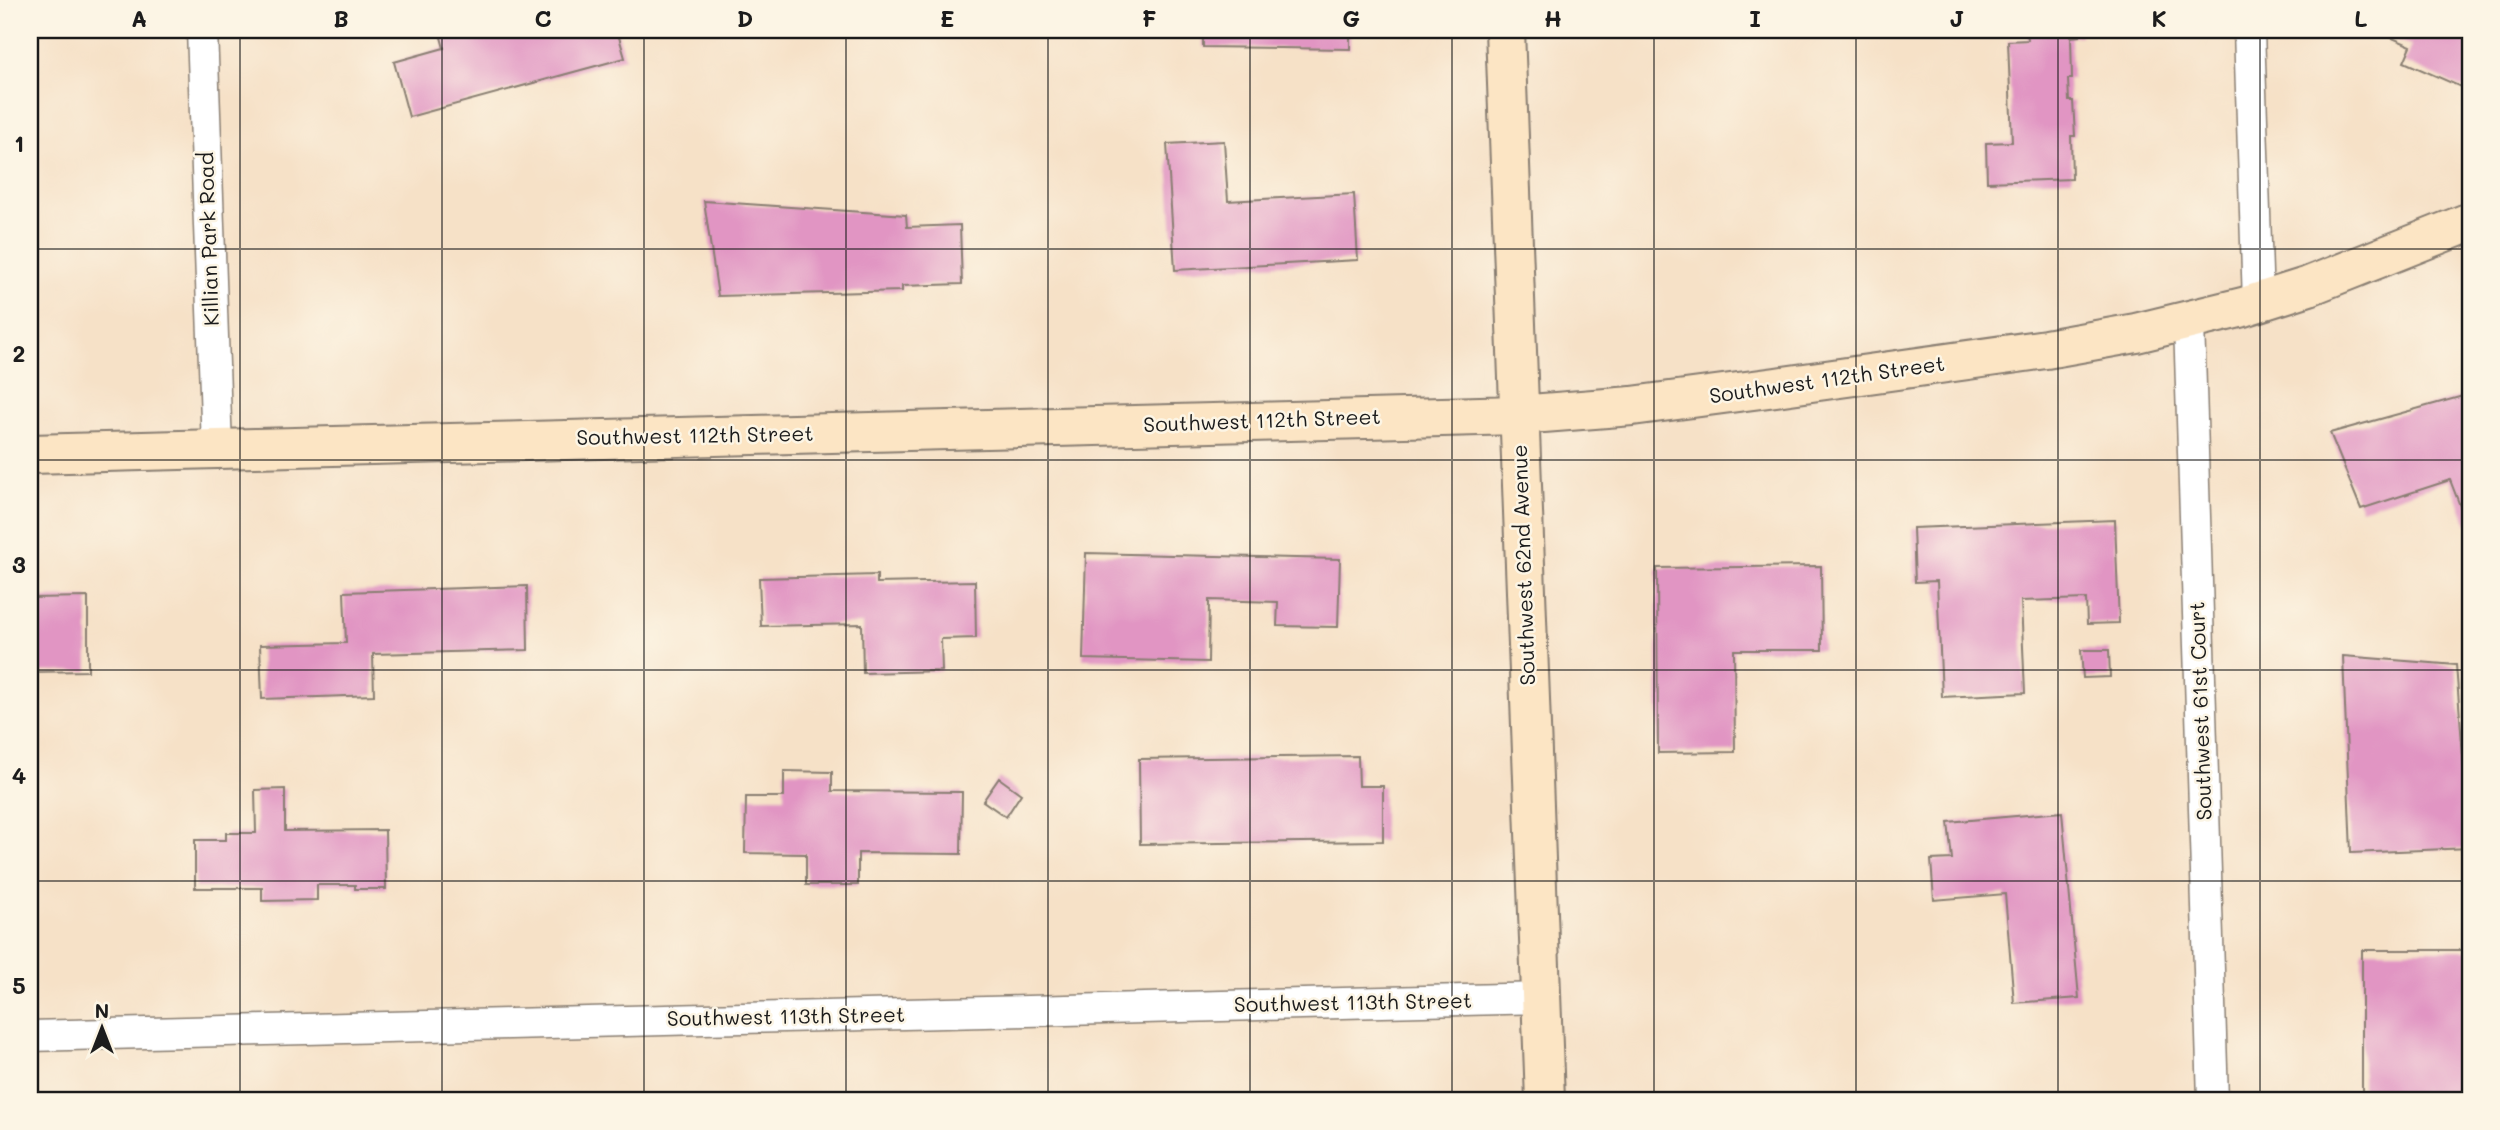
<svg xmlns="http://www.w3.org/2000/svg" width="2500" height="1130" font-family="Mali,sans-serif">
<style>
.building{fill:#e195c3}
.lines{fill:none;stroke-linecap:round;stroke-linejoin:round}
.street-casing{stroke:#897e72;stroke-width:33}
.secondary-casing{stroke:#897e72;stroke-width:42}
.street{stroke:#fff;stroke-width:30}
.secondary{stroke:#fce5c4;stroke-width:38}
.grid{fill:none;stroke:#1c1c1c;stroke-width:2;stroke-opacity:0.55}
.labels{text-anchor:middle;stroke-width:5;stroke-linejoin:round;paint-order:stroke}
.street-label{font-size:21px;fill:#1c1c1c;stroke:#fcf5e5}
.neatline{fill:none;stroke:#1c1c1c;stroke-width:2.5}
.grid-label{font-size:23px;text-anchor:middle;font-weight:bold;fill:#1c1c1c}
</style>
<rect width="100%" height="100%" fill="#fcf5e5"/>
<filter id="ink" filterUnits="userSpaceOnUse"><feTurbulence type="fractalNoise" baseFrequency=".0143" numOctaves="2"/><feDisplacementMap in="SourceGraphic" scale="14" xChannelSelector="R" yChannelSelector="G"/><feConvolveMatrix kernelMatrix="1 2 1 2 8 2 1 2 1" color-interpolation-filters="sRGB"/></filter>
<filter id="wash" filterUnits="userSpaceOnUse"><feTurbulence type="fractalNoise" baseFrequency=".00686" numOctaves="4" result="noise"/><feDisplacementMap in="SourceGraphic" scale="28" xChannelSelector="R" yChannelSelector="G"/><feGaussianBlur stdDeviation="1.57" result="paint"/><feColorMatrix in="noise" values="0 0 0 0 0 0 0 0 0 0 0 0 0 0 0 0 0 1.4 0 .05"/><feComposite in="paint" operator="in"/></filter>
<g filter="url(#wash)">
<rect width="100%" height="100%" fill="#f6e1c7"/>
<g id="blocks">
<path class="building" d="M 439,30 L 617,30 L 625,58 L 409,117 L 394,62 L 444,48 Z
M 1203,30 L 1350,30 L 1350,49 L 1203,47 Z
M 2027,30 L 2080,30 L 2080,36 L 2071,37 L 2072,79 L 2068,79 L 2069,101 L 2073,101 L 2075,136 L 2071,136 L 2072,179 L 1987,182 L 1986,143 L 2012,142 L 2008,41 L 2028,40 Z
M 2374,30 L 2470,30 L 2470,91 L 2404,62 L 2411,46 Z
M 1224,141 L 1228,201 L 1354,194 L 1358,260 L 1175,270 L 1167,144 Z
M 704,201 L 906,215 L 907,227 L 960,225 L 962,284 L 902,286 L 902,291 L 718,296 Z
M 2470,394 L 2470,523 L 2467,524 L 2450,480 L 2361,509 L 2330,433 Z
M 2115,520 L 2119,623 L 2087,624 L 2086,599 L 2021,601 L 2025,693 L 1942,697 L 1937,581 L 1915,582 L 1913,528 Z
M 1086,553 L 1340,559 L 1338,627 L 1277,626 L 1278,602 L 1209,600 L 1208,662 L 1083,659 Z
M 1821,566 L 1822,650 L 1734,650 L 1735,752 L 1658,753 L 1657,568 Z
M 877,575 L 877,583 L 975,581 L 976,638 L 941,639 L 942,671 L 863,673 L 862,624 L 761,626 L 759,578 Z
M 527,586 L 528,650 L 373,654 L 374,695 L 262,699 L 260,645 L 346,643 L 344,592 Z
M 88,597 L 88,671 L 30,672 L 30,598 Z
M 2081,650 L 2109,650 L 2110,677 L 2083,678 Z
M 2343,656 L 2456,665 L 2470,848 L 2351,853 Z
M 1358,756 L 1359,786 L 1383,786 L 1383,841 L 1140,844 L 1139,759 Z
M 784,771 L 832,772 L 832,791 L 962,792 L 961,854 L 858,853 L 858,885 L 806,885 L 806,854 L 745,853 L 746,797 L 784,797 Z
M 999,778 L 1021,794 L 1006,817 L 983,801 Z
M 285,789 L 285,831 L 385,830 L 386,889 L 355,889 L 355,885 L 317,885 L 317,900 L 262,901 L 262,888 L 195,888 L 195,840 L 226,840 L 226,833 L 256,833 L 255,790 Z
M 2062,812 L 2079,998 L 2014,1003 L 2005,894 L 1934,900 L 1931,860 L 1952,859 L 1948,822 Z
M 2362,950 L 2470,950 L 2470,1100 L 2362,1100 Z"/>
</g>
</g>
<g filter="url(#ink)">
<use href="#blocks" fill-opacity="0" stroke="#897e72" stroke-width="2"/>
<g class="lines">
<defs>
<path id="street" d="M 202,30 L 217,448
M 2249,30 L 2258,303
M 2189,322 L 2213,1100
M 30,1036 L 1542,998"/>
<path id="secondary" d="M 1505,30 L 1545,1100
M 30,454 L 1518,415 L 1632,406 L 1776,387 L 2046,349 L 2136,333 L 2243,307 L 2309,286 L 2470,222"/>
</defs>
<use href="#street" class="street-casing"/>
<use href="#secondary" class="secondary-casing"/>
<use href="#street" class="street"/>
<use href="#secondary" class="secondary"/>
</g>
</g>
<path class="grid" d="M 240,30 L 240,1100M 442,30 L 442,1100M 644,30 L 644,1100M 846,30 L 846,1100M 1048,30 L 1048,1100M 1250,30 L 1250,1100M 1452,30 L 1452,1100M 1654,30 L 1654,1100M 1856,30 L 1856,1100M 2058,30 L 2058,1100M 2260,30 L 2260,1100M 30,249 L 2470,249M 30,460 L 2470,460M 30,670 L 2470,670M 30,881 L 2470,881"/>
<g class="labels">
<g class="street-label">
<text transform="translate(209 239) rotate(-92)" y="7">Killian Park Road</text>
<text transform="translate(1827 380) rotate(-8)" y="7">Southwest 112th Street</text>
<text transform="translate(1262 421) rotate(-2)" y="7">Southwest 112th Street</text>
<text transform="translate(695 436) rotate(-1)" y="7">Southwest 112th Street</text>
<text transform="translate(1524 565) rotate(-92)" y="7">Southwest 62nd Avenue</text>
<text transform="translate(2201 711) rotate(-92)" y="7">Southwest 61st Court</text>
<text transform="translate(1353 1003) rotate(-1)" y="7">Southwest 113th Street</text>
<text transform="translate(786 1017) rotate(-1)" y="7">Southwest 113th Street</text>
</g>
</g>
<rect width="2500" height="1130" fill="none" stroke="#fcf5e5" stroke-width="77"/>
<g transform="translate(102 1028)" stroke="#fcf5e5" stroke-width="5" paint-order="stroke">
<path d="M0-5L12 26L0 18L-12 26Z" fill="#1c1c1c"/>
<text y="-10" font-size="19" font-weight="bold" text-anchor="middle" fill="#1c1c1c">N</text>
</g>
<rect x="38" y="38" width="2424" height="1054" class="neatline"/>
<g class="grid-label">
<text x="139" y="27">A</text>
<text x="341" y="27">B</text>
<text x="543" y="27">C</text>
<text x="745" y="27">D</text>
<text x="947" y="27">E</text>
<text x="1149" y="27">F</text>
<text x="1351" y="27">G</text>
<text x="1553" y="27">H</text>
<text x="1755" y="27">I</text>
<text x="1957" y="27">J</text>
<text x="2159" y="27">K</text>
<text x="2361" y="27">L</text>
<text x="19" y="152">1</text>
<text x="19" y="362">2</text>
<text x="19" y="573">3</text>
<text x="19" y="784">4</text>
<text x="19" y="994">5</text>
</g>
</svg>
